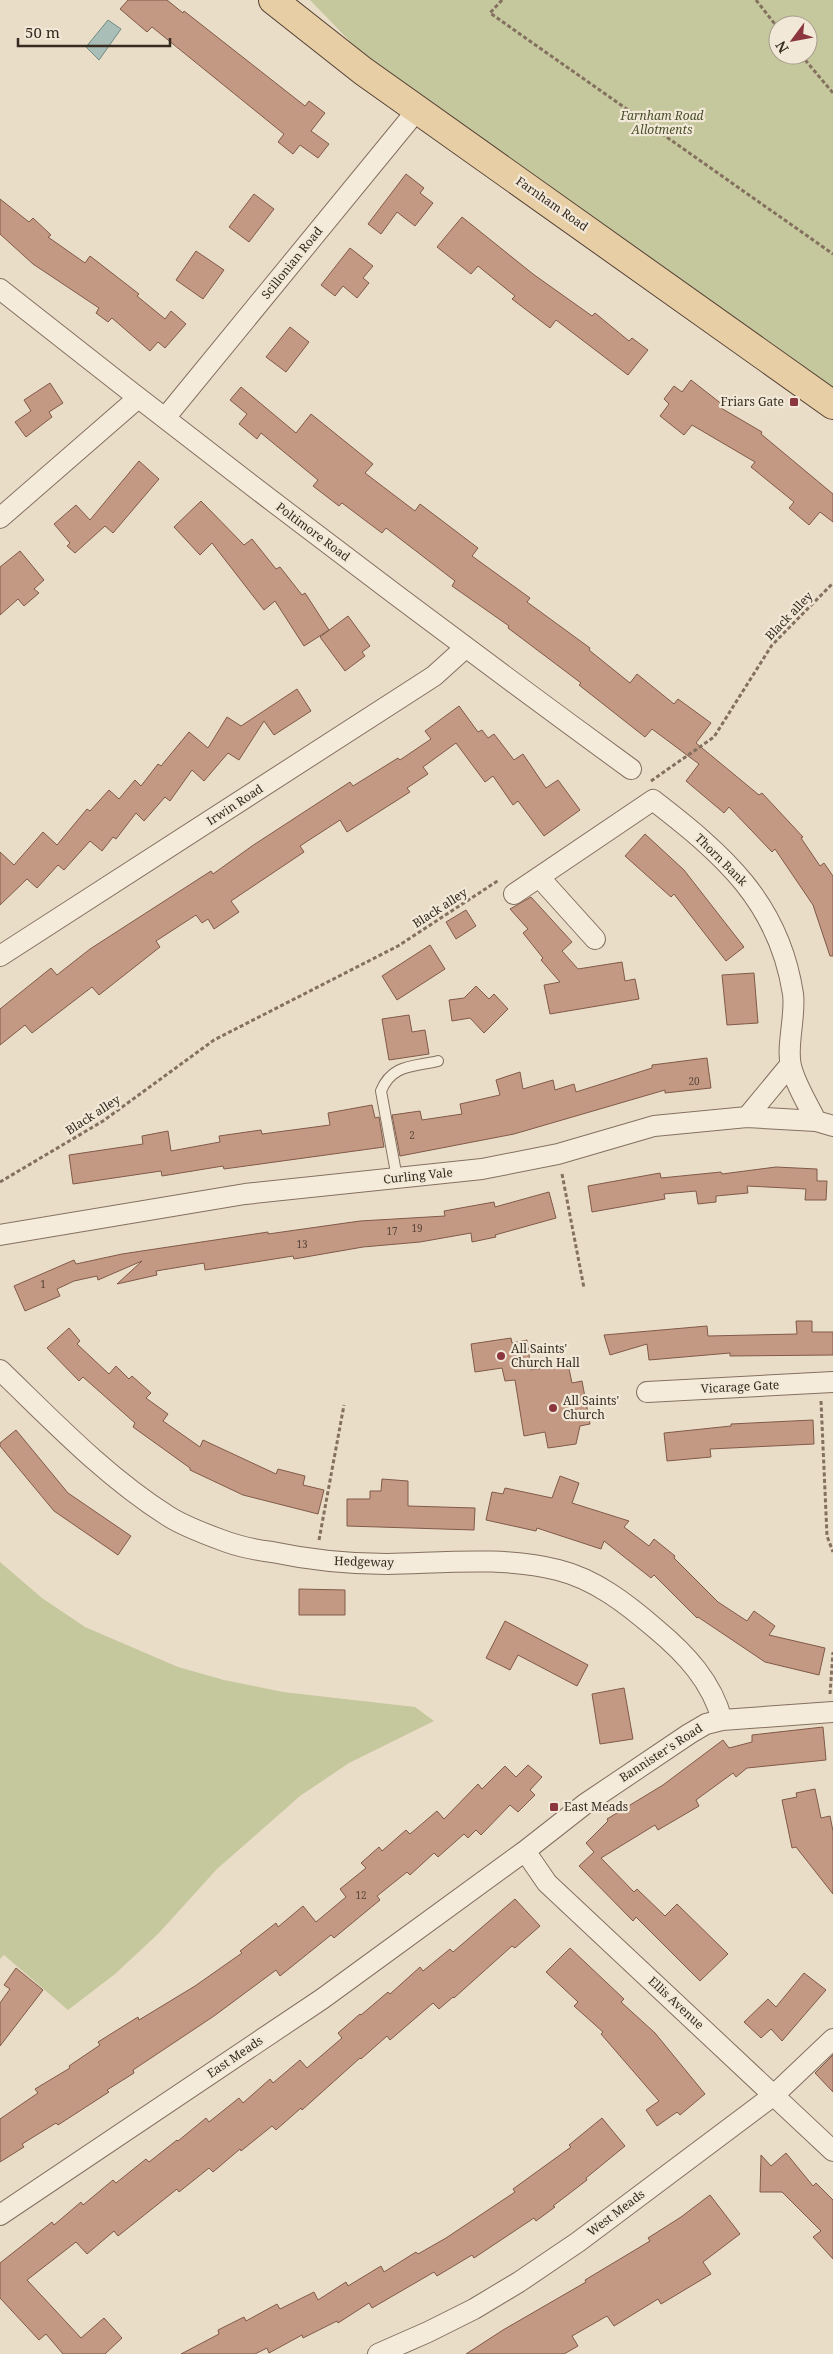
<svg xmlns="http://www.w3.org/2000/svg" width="833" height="2354" font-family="'Noto Serif',serif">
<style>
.green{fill:#c5c79d;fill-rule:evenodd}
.water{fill:#a9beb6;stroke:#708c83}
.building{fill:#c39983;stroke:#805a48}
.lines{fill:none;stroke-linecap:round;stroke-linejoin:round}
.lane-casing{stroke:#84705f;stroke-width:12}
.street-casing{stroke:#84705f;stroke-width:22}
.primary-casing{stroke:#523f33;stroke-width:30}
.path{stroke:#84705f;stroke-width:3;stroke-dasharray:4 2.5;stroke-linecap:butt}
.lane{stroke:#f5ebdb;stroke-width:10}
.street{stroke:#f5ebdb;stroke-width:20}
.primary{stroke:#e8cea5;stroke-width:28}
.poi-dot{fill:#8c363d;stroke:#f2e8d7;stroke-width:2}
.labels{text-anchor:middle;stroke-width:4.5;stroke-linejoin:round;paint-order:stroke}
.number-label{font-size:10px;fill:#59463a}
.park-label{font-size:12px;font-style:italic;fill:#49502a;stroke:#f2e8d7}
.street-label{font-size:12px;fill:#362a21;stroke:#f2e8d7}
.poi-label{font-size:12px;fill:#362a21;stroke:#f2e8d7;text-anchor:start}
</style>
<rect width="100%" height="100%" fill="#eaddc8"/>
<path class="green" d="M 310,0 L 833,0 L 833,397 L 369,61 ZM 778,25 L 808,25 L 808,55 L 778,55 Z
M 0,1562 L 42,1598 L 85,1627 L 178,1667 L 224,1680 L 283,1692 L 415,1707 L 434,1721 L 349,1763 L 300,1796 L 217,1869 L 158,1934 L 115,1974 L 68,2010 L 4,1955 L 0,1959 Z"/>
<path class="water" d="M 108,20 L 121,29 L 99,60 L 86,47 Z"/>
<path class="building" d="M 128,0 L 167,0 L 183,13 L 184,11 L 305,106 L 309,101 L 325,113 L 311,131 L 329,144 L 318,158 L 300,145 L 293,154 L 278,142 L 284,134 L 152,27 L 147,32 L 120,9 Z
M 406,174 L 424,188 L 420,193 L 433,203 L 415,226 L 397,212 L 381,234 L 368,224 Z
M 254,194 L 274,209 L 249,242 L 229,227 Z
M 0,199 L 29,222 L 33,218 L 51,235 L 48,237 L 85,263 L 90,256 L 139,294 L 137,296 L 165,319 L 171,311 L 186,324 L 165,348 L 158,342 L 150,351 L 112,318 L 108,322 L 96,313 L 99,308 L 33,264 L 0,234 Z
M 462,217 L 533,274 L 592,316 L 595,313 L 629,341 L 632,338 L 648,350 L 628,375 L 556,320 L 550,328 L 512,299 L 515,296 L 478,266 L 471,274 L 437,247 Z
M 350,248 L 373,266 L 363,278 L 369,283 L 357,298 L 343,286 L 335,296 L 321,285 Z
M 196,251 L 224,270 L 203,299 L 176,280 Z
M 290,327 L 309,342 L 286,372 L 266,357 Z
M 691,380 L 723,405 L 721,408 L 762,432 L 761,434 L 833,494 L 833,522 L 820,512 L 809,525 L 789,508 L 794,502 L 751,467 L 755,462 L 692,425 L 684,435 L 660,416 L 669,404 L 664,399 L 674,386 L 682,392 Z
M 50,383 L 63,403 L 49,412 L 52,417 L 26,437 L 15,422 L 31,411 L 24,400 Z
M 241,387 L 296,433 L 311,414 L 373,464 L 365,473 L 415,511 L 420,504 L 478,548 L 472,556 L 530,598 L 527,602 L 590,648 L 589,650 L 630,683 L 637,674 L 674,704 L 678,699 L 711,723 L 696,743 L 759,795 L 762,793 L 803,837 L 801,838 L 820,866 L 824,863 L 833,876 L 833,956 L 830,956 L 813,905 L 775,849 L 772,852 L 729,807 L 724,813 L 686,781 L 699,764 L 652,729 L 645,737 L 579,685 L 581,683 L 508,628 L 509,626 L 452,586 L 455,581 L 386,528 L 382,533 L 342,503 L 339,506 L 313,486 L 318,480 L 261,433 L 257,439 L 239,424 L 247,414 L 230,400 Z
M 139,461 L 159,479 L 113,533 L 105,526 L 75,553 L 67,546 L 70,543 L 54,524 L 76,505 L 90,520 Z
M 201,501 L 244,545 L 252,539 L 276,569 L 280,567 L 302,595 L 305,593 L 329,630 L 304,646 L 275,601 L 264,610 L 212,543 L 200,555 L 174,527 Z
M 20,551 L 44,580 L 34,589 L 39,593 L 24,606 L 18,599 L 0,615 L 0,567 Z
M 348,616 L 370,646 L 362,652 L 365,656 L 345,671 L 320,637 Z
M 297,689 L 311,711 L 274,735 L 264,721 L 239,760 L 228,753 L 204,781 L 192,770 L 170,801 L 165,797 L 144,821 L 136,813 L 116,839 L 113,837 L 102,851 L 90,841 L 64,870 L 58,865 L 37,888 L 27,879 L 0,905 L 0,852 L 14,865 L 43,832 L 57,845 L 87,809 L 90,811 L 109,790 L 119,799 L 135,780 L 141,786 L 158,764 L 161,766 L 189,732 L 208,748 L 227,717 L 241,726 Z
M 459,706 L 478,732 L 482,730 L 488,738 L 494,734 L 514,760 L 523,754 L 546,788 L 558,780 L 580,810 L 544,836 L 518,801 L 513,805 L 493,776 L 485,782 L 456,743 L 423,767 L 428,774 L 407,788 L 410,792 L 347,832 L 340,820 L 300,846 L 304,852 L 231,901 L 239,912 L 214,929 L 208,919 L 202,923 L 196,915 L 156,941 L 160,947 L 99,995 L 92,987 L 32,1033 L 25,1025 L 0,1045 L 0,1009 L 51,968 L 57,975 L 90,949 L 211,871 L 213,874 L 252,846 L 350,782 L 353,786 L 398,758 L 400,760 L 431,739 L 425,731 Z
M 645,834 L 684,870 L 744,947 L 726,961 L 674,894 L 671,897 L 625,856 Z
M 531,897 L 572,942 L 562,951 L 578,969 L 622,962 L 625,981 L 635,979 L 639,999 L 550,1014 L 544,985 L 560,982 L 541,960 L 543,958 L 523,933 L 528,929 L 510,909 Z
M 466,910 L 476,926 L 456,939 L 446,922 Z
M 430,945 L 445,969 L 397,1000 L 382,976 Z
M 754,973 L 758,1023 L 727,1025 L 722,975 Z
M 476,986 L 489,999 L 494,994 L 508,1009 L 484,1033 L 470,1018 L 452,1021 L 449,1000 L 464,998 Z
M 409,1015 L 412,1032 L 425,1030 L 429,1054 L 389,1060 L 382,1019 Z
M 707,1058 L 711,1088 L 665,1093 L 665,1090 L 514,1134 L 400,1156 L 392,1115 L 420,1111 L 422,1120 L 462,1114 L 460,1104 L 500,1095 L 496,1080 L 520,1072 L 523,1089 L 553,1080 L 555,1090 L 574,1084 L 576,1092 L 652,1068 L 652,1065 Z
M 372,1105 L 375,1118 L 379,1117 L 384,1147 L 224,1169 L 223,1166 L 162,1176 L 161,1171 L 73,1184 L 69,1155 L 143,1144 L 142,1136 L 168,1131 L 171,1151 L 220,1142 L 219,1136 L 261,1130 L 262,1134 L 330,1125 L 328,1113 Z
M 776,1167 L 817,1169 L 817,1181 L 827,1181 L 826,1200 L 805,1200 L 806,1189 L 747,1186 L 748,1193 L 716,1196 L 716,1202 L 698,1204 L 696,1191 L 664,1194 L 665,1199 L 592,1212 L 588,1186 L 660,1173 L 661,1178 L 721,1172 L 722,1174 Z
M 549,1192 L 556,1218 L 495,1235 L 496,1237 L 472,1242 L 471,1233 L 420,1242 L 363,1247 L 294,1259 L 293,1256 L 205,1270 L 204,1263 L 156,1271 L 157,1275 L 117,1284 L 142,1261 L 98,1280 L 97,1276 L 74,1281 L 57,1289 L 60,1296 L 25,1311 L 14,1286 L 74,1260 L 76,1264 L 122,1254 L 268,1232 L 268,1234 L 360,1221 L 445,1216 L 444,1211 L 494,1202 L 495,1207 Z
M 796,1321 L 812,1321 L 812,1332 L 833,1332 L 833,1355 L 730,1356 L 730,1353 L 649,1360 L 647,1344 L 610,1355 L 604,1335 L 707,1326 L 708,1336 L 797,1334 Z
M 69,1328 L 80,1341 L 77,1344 L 109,1374 L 116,1366 L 129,1379 L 132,1376 L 151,1393 L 146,1398 L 168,1414 L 163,1421 L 200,1447 L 203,1440 L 276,1474 L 278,1469 L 305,1476 L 303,1485 L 324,1490 L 318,1514 L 243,1495 L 190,1470 L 190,1468 L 133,1427 L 135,1423 L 83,1377 L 79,1381 L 47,1348 Z
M 511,1338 L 512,1343 L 527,1340 L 531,1370 L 568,1364 L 572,1383 L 582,1381 L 590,1424 L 580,1426 L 576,1444 L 548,1448 L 545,1432 L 524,1436 L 515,1380 L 505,1381 L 502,1368 L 475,1372 L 471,1344 Z
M 813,1420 L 814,1444 L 710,1449 L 711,1457 L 667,1461 L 664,1433 L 731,1426 L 731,1424 Z
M 16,1430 L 68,1493 L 131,1536 L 118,1555 L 54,1511 L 0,1446 L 0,1443 Z
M 560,1476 L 579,1483 L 572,1503 L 629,1521 L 624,1527 L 649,1546 L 654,1539 L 675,1556 L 674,1558 L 718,1602 L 747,1621 L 754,1611 L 775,1626 L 769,1635 L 825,1648 L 819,1675 L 765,1662 L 698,1617 L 697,1618 L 654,1575 L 651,1578 L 604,1541 L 601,1549 L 537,1528 L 536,1531 L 486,1520 L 492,1492 L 503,1494 L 505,1488 L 552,1498 Z
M 382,1479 L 408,1481 L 408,1506 L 475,1508 L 474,1530 L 347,1526 L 347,1499 L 370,1499 L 370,1491 L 381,1491 Z
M 299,1589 L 345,1590 L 345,1615 L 299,1615 Z
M 505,1621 L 588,1665 L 577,1686 L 518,1655 L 510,1670 L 486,1658 Z
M 624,1688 L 633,1739 L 600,1744 L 592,1694 Z
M 823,1727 L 826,1760 L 747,1768 L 736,1777 L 733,1773 L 696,1800 L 699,1806 L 658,1830 L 655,1825 L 601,1858 L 634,1892 L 637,1889 L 665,1916 L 677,1904 L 728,1954 L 700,1981 L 636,1917 L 633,1921 L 579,1866 L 594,1852 L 586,1843 L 608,1821 L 607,1819 L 663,1785 L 723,1740 L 729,1748 L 752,1742 L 752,1735 Z
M 528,1765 L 542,1777 L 530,1790 L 535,1795 L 518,1812 L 510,1805 L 481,1835 L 476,1830 L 468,1838 L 464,1834 L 438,1857 L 434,1853 L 410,1875 L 407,1872 L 377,1896 L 380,1900 L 334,1938 L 331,1935 L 280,1976 L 276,1970 L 214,2016 L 133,2070 L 134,2073 L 107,2090 L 109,2092 L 58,2125 L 56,2123 L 22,2144 L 24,2147 L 0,2162 L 0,2119 L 38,2093 L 35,2089 L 70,2068 L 69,2066 L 100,2045 L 98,2042 L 138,2017 L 139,2020 L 195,1986 L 242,1953 L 240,1951 L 276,1923 L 278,1927 L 303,1906 L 316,1922 L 346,1897 L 340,1889 L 366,1868 L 361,1863 L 379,1847 L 382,1851 L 406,1830 L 410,1834 L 437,1811 L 444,1819 L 478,1784 L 482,1789 L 505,1766 L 516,1777 Z
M 815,1789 L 821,1818 L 830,1816 L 833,1831 L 833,1894 L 796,1847 L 792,1848 L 782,1800 L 797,1797 L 796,1793 Z
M 515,1899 L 540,1926 L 515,1948 L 512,1946 L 454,1998 L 453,1997 L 439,2009 L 433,2003 L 390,2040 L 387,2036 L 361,2059 L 360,2058 L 302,2110 L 301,2108 L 276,2130 L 272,2126 L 241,2151 L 240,2149 L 213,2172 L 209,2168 L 179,2192 L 177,2189 L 118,2236 L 114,2231 L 87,2254 L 76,2242 L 27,2280 L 81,2338 L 104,2318 L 122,2338 L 105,2354 L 63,2354 L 46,2334 L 39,2340 L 0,2298 L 0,2263 L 52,2222 L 54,2225 L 81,2202 L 83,2205 L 113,2180 L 116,2183 L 146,2159 L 149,2162 L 177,2140 L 178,2141 L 206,2118 L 209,2122 L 239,2098 L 243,2103 L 270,2079 L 273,2083 L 300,2060 L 307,2068 L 342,2038 L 338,2033 L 360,2014 L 361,2015 L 388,1992 L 390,1994 L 420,1967 L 423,1971 L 450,1949 L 453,1952 Z
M 570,1948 L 624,1999 L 621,2002 L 655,2033 L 705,2094 L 680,2115 L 677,2112 L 657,2126 L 646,2110 L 659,2101 L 601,2034 L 603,2032 L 574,2006 L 578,2002 L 546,1972 Z
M 16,1968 L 43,1990 L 0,2046 L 0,2003 L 10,1989 L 4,1985 Z
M 804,1973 L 826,1990 L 782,2041 L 771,2029 L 761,2038 L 744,2022 L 768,1999 L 776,2007 Z
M 833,2055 L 833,2092 L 815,2073 Z
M 602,2118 L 625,2146 L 586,2178 L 587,2180 L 553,2206 L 555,2207 L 536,2221 L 534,2218 L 474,2258 L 472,2255 L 437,2276 L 434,2272 L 372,2308 L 369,2303 L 338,2323 L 337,2321 L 303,2338 L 302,2335 L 269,2353 L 267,2348 L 255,2354 L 181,2354 L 219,2334 L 218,2330 L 244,2317 L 246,2321 L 277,2304 L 280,2309 L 314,2292 L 318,2300 L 346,2282 L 348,2286 L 381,2266 L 384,2272 L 416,2252 L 418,2254 L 446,2238 L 515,2192 L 513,2189 L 571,2147 L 569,2145 Z
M 786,2153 L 813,2186 L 816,2183 L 833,2200 L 833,2259 L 813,2237 L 821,2231 L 782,2192 L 760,2192 L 761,2155 L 771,2166 Z
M 710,2195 L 740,2234 L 703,2262 L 711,2274 L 661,2304 L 658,2299 L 614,2326 L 607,2316 L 572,2336 L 578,2346 L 564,2354 L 466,2354 L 503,2330 L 586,2282 L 585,2280 L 650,2241 L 648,2238 L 681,2217 Z"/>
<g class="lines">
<defs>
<path id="lane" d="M 397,1178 L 381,1091 C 392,1064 413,1067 438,1061"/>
<path id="street" d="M 0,289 C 207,453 417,613 631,769
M 165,418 L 418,109
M 0,518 L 138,398
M 540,878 L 595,939
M 514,894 L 653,800 C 723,854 779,902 793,994 C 796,1015 786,1047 791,1066 C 795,1084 808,1104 816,1121
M 0,956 L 434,676 L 465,648
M 747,1117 L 790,1065
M 0,1235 L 245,1194 L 482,1169 L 558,1154 L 654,1126 L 747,1117 L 816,1121 L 833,1126
M 0,1370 C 53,1421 105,1476 168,1516 C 185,1527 208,1535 227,1542 C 241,1547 257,1550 272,1552 C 310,1560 348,1564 387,1564 C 443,1563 503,1556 558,1570 C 595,1579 627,1604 656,1629 C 686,1654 712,1682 722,1720
M 647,1392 L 833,1382
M 525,1851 L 547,1883 L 833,2151
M 0,2215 L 322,1999 L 525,1851 L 585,1804 L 689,1734 L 706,1724 L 722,1720 L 833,1712
M 378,2354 L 428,2332 L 474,2309 L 519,2282 L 578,2242 L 774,2095 L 833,2039"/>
<path id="primary" d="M 273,0 L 363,71 L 833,405"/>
</defs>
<use href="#lane" class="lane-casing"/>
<use href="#street" class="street-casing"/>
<use href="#primary" class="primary-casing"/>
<path class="path" d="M 502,0 L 490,13 L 833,254
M 756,0 L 778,28
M 801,55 L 833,93
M 651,781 L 714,737 L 772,645 L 833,583
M 562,1174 L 584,1288
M 0,1182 L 103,1121 L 214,1040 L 398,946 L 499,880
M 821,1401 L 827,1536 L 833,1552
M 319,1540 L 344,1405
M 830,1694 L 833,1652"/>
<use href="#lane" class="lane"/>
<use href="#street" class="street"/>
<use href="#primary" class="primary"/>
</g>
<g class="poi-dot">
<rect x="789" y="397" width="10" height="10" rx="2.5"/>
<circle cx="501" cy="1356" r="5"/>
<circle cx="553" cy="1408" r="5"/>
<rect x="549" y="1802" width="10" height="10" rx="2.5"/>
</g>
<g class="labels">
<g class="number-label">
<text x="694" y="1085">20</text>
<text x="412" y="1139">2</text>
<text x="417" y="1232">19</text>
<text x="392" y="1235">17</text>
<text x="302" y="1248">13</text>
<text x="43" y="1288">1</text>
<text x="361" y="1899">12</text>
</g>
<g class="park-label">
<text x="662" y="120">Farnham Road<tspan x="662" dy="14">Allotments</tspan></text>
</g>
<g class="street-label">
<text transform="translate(552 204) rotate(35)" y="4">Farnham Road</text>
<text transform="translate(292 263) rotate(-51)" y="4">Scillonian Road</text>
<text transform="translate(313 532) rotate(37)" y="4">Poltimore Road</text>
<text transform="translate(789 616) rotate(-46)" y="4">Black alley</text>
<text transform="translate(235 805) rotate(-33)" y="4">Irwin Road</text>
<text transform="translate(721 860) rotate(45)" y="4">Thorn Bank</text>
<text transform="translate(440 908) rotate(-33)" y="4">Black alley</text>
<text transform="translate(93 1115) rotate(-33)" y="4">Black alley</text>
<text transform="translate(418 1176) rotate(-6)" y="4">Curling Vale</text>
<text transform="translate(740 1387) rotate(-3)" y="4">Vicarage Gate</text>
<text transform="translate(364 1562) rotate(2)" y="4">Hedgeway</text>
<text transform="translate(661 1753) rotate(-33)" y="4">Bannister's Road</text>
<text transform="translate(676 2003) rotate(43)" y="4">Ellis Avenue</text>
<text transform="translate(235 2057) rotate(-34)" y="4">East Meads</text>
<text transform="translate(616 2213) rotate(-37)" y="4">West Meads</text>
</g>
<g class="poi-label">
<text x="784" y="406" text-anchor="end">Friars Gate</text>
<text x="511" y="1353">All Saints'<tspan x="511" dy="14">Church Hall</tspan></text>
<text x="563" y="1405">All Saints'<tspan x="563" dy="14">Church</tspan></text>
<text x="564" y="1811">East Meads</text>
</g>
</g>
<g transform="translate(793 40) rotate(238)"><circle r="24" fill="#f2e8d7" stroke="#a79c8e"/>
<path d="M0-4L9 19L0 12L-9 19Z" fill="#8c363d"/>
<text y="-8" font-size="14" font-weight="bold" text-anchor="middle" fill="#362a21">N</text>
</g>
<path d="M18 38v8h152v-8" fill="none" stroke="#362a21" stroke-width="2.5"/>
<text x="25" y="38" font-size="15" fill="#362a21" stroke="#f2e8d7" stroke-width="4" paint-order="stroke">50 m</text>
</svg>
